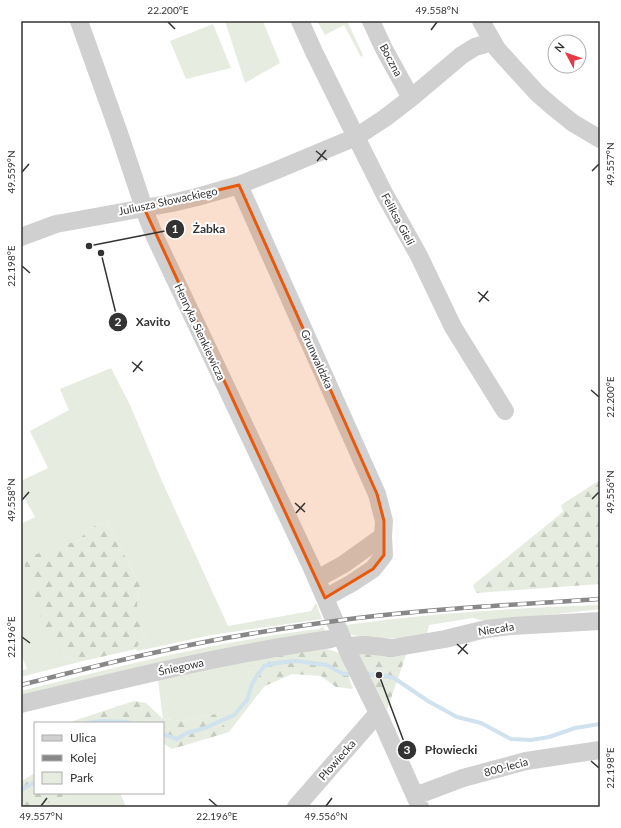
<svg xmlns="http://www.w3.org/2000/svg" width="621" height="828" font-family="Lato,sans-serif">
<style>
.green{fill:#e6ecdf}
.forest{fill:url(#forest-firs)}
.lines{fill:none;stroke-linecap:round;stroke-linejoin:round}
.stream{stroke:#cfe2ee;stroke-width:4}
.minor{stroke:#d0d0d0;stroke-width:18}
.rail-casing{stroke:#888;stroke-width:4.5}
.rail{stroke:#fff;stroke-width:3;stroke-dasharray:9;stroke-linecap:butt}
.marked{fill:#e8590c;fill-opacity:0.2;stroke:#e8590c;stroke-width:3;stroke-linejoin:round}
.ticks{fill:none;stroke:#333;stroke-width:1.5}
.labels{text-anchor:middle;stroke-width:4;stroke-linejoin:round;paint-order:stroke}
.street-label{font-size:11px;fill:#333;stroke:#fff}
.leader{fill:none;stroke:#333;stroke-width:1.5}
.callout-dot{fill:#333;stroke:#fff;stroke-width:1.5}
.mark-label{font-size:12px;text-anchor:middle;font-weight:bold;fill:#fff}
.callout-label{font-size:12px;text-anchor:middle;font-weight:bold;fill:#333;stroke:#fff;stroke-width:4;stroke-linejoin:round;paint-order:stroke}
.neatline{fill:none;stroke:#333;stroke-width:1.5}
.ticks-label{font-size:10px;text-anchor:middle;fill:#333}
</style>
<defs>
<pattern id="forest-firs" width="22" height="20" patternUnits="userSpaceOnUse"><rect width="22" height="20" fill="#e6ecdf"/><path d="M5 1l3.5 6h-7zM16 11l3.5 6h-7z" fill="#c6cbc0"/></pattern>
</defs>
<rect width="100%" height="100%" fill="#fff"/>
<path class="green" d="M 225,21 L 263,21 L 280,63 L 245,83 Z
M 317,21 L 347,21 L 363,55 L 361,57 L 344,25 L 325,35 Z
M 213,24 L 231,68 L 186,79 L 170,41 Z
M 111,368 L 131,407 L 161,479 L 228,626 L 311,611 L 316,603 L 322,619 L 211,635 L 138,651 L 136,649 L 147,630 L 131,617 L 137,607 L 140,585 L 107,522 L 90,528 L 76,543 L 65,542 L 63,655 L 79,662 L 21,677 L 21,671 L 27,669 L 21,654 L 21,524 L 35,517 L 21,492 L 21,481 L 48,468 L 30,431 L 69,410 L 60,389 Z
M 600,605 L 600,609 L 489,622 L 473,618 L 429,625 L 427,634 L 422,637 L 372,639 L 348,634 L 345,625 C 430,613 515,608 600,605 Z
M 324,626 L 325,635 L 21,697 L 21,691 C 119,666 219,641 319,629 Z
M 251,657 L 248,676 L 259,693 L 229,732 L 215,714 L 183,721 L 163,719 L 158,680 Z
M 70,793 L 120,793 L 126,807 L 35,807 L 51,802 Z"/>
<path class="forest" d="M 600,480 L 600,584 L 476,593 L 473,585 L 563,512 L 561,505 Z
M 107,522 L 140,585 L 137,607 L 132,617 L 144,621 L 147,630 L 136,649 L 79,662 L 63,655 L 46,633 L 23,560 L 65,542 L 76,543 L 90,528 Z
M 325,648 L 339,653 L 343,660 L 353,689 L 336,687 L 321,676 L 292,674 L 265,686 L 259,693 L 248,676 L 251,657 Z
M 355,649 L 408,649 L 387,710 Z
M 134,701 L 146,703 L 163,719 L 183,721 L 215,714 L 229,732 L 172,749 L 163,743 L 163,723 L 67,723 Z
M 35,773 L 35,793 L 70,793 L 51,802 L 35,807 L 21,807 L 21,781 Z"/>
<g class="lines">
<path class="stream" d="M 364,674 L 379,675 L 394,678 L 428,701 L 457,717 L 481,723 L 511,739 L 531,740 L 549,737 L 575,728 L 600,724
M 87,723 L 102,721 L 127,722 L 130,723
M 163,734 L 177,739 L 187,733 L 205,728 L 234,715 L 247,700 L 252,684 L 264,666 L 276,663 L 296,661 L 327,665 L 343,674 L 354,674
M 21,790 L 35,782"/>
<path class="minor" d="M 79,21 L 119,133 L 147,217 L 155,237 L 311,566 L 350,656 L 378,713 L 420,807
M 300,21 L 314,52 L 356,137 L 385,195 L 419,256 L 453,327 L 505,411
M 371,21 L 384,49 L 411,98
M 481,21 L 497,49 L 537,93 L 553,107 L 573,123 L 600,139
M 239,185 L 377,494 L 384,521 L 383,536 L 384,555 L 373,569 L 352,583 L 325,598
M 21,237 L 56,224 L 172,203 L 197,197 L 239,185 L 277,170 L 356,137 L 385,118 L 411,98 L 462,55 L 475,47 L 492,42
M 317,579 L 344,564 L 383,536
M 346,646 L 365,645 L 392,648 L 445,639 L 486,629 L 512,626 L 600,621
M 21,704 C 124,679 226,654 331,639 L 341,635
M 415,796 L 463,778 L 526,761 L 600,750
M 296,807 L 378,713"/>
<defs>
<path id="rail" d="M 21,685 C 68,673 115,661 162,651 C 219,638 277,629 335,621 C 423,609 512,605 600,599"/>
</defs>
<use href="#rail" class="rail-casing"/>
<use href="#rail" class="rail"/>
</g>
<path class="marked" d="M 239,185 L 377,494 L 384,521 L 384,555 L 373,569 L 325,598 L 144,208 Z"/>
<path class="ticks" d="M 168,22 L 175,29M 431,30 L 437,22M 316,151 L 327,160M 317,161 L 326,150M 592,171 L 599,164M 22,172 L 29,164M 22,266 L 30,273M 478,292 L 489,301M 479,302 L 488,291M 132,362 L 143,371M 133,372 L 142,361M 591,390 L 599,397M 592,499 L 599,492M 22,500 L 29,492M 295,503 L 305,512M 296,513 L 305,503M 22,637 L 30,643M 457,644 L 468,654M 458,654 L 467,644M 591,761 L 599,768M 209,799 L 217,806M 41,806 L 47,798M 326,806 L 332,798"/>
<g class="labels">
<g class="street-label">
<text transform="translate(391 60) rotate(62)" y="4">Boczna</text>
<text transform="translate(168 201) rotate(-12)" y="4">Juliusza Słowackiego</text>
<text transform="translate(398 219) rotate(62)" y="4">Feliksa Gieli</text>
<text transform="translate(200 332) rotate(65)" y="4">Henryka Sienkiewicza</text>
<text transform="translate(317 359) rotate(66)" y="4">Grunwaldzka</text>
<text transform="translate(496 629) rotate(-9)" y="4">Niecała</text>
<text transform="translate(181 667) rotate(-12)" y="4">Śniegowa</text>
<text transform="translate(337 760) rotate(-49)" y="4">Płowiecka</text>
<text transform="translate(506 767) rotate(-15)" y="4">800-lecia</text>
</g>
</g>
<path class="leader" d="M89 246L175 229M101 253L118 322M379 675L407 750"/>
<g class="callout-dot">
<circle cx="89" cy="246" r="4"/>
<circle cx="101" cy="253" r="4"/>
<circle cx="379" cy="675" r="4"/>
<circle cx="175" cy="229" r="10"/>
<circle cx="118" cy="322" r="10"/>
<circle cx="407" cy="750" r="10"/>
</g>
<g class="mark-label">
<text x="175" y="233">1</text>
<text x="118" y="326">2</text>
<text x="407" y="754">3</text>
</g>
<g class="callout-label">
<text x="209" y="233">Żabka</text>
<text x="153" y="326">Xavito</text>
<text x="451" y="754">Płowiecki</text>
</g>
<rect width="621" height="828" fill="none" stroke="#ffffff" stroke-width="44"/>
<rect x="34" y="722" width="130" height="72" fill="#ffffff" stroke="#adadad"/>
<rect x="42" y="735" width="20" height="6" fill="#d0d0d0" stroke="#adadad"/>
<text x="70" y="742" font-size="12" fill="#333333">Ulica</text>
<rect x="42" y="755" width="20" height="6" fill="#888888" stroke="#adadad"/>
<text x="70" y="762" font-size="12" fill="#333333">Kolej</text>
<rect x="42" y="772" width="20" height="12" fill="#e6ecdf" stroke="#adadad"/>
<text x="70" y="782" font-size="12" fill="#333333">Park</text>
<g transform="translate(567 54) rotate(311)"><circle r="19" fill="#ffffff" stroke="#adadad"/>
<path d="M0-3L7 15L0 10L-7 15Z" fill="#e63946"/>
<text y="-6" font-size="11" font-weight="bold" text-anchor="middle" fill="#333333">N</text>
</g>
<rect x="22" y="22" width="577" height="784" class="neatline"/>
<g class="ticks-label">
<text x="168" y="14">22.200°E</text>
<text x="437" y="14">49.558°N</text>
<text transform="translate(610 164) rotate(-90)" y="4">49.557°N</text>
<text transform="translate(11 172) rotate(-90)" y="4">49.559°N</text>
<text transform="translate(11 266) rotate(-90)" y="4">22.198°E</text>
<text transform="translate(610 397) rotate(-90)" y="4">22.200°E</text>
<text transform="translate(610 492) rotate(-90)" y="4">49.556°N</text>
<text transform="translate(11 500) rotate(-90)" y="4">49.558°N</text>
<text transform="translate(11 637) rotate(-90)" y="4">22.196°E</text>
<text transform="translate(610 768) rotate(-90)" y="4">22.198°E</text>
<text x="41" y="820">49.557°N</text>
<text x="217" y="820">22.196°E</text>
<text x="326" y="820">49.556°N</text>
</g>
</svg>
